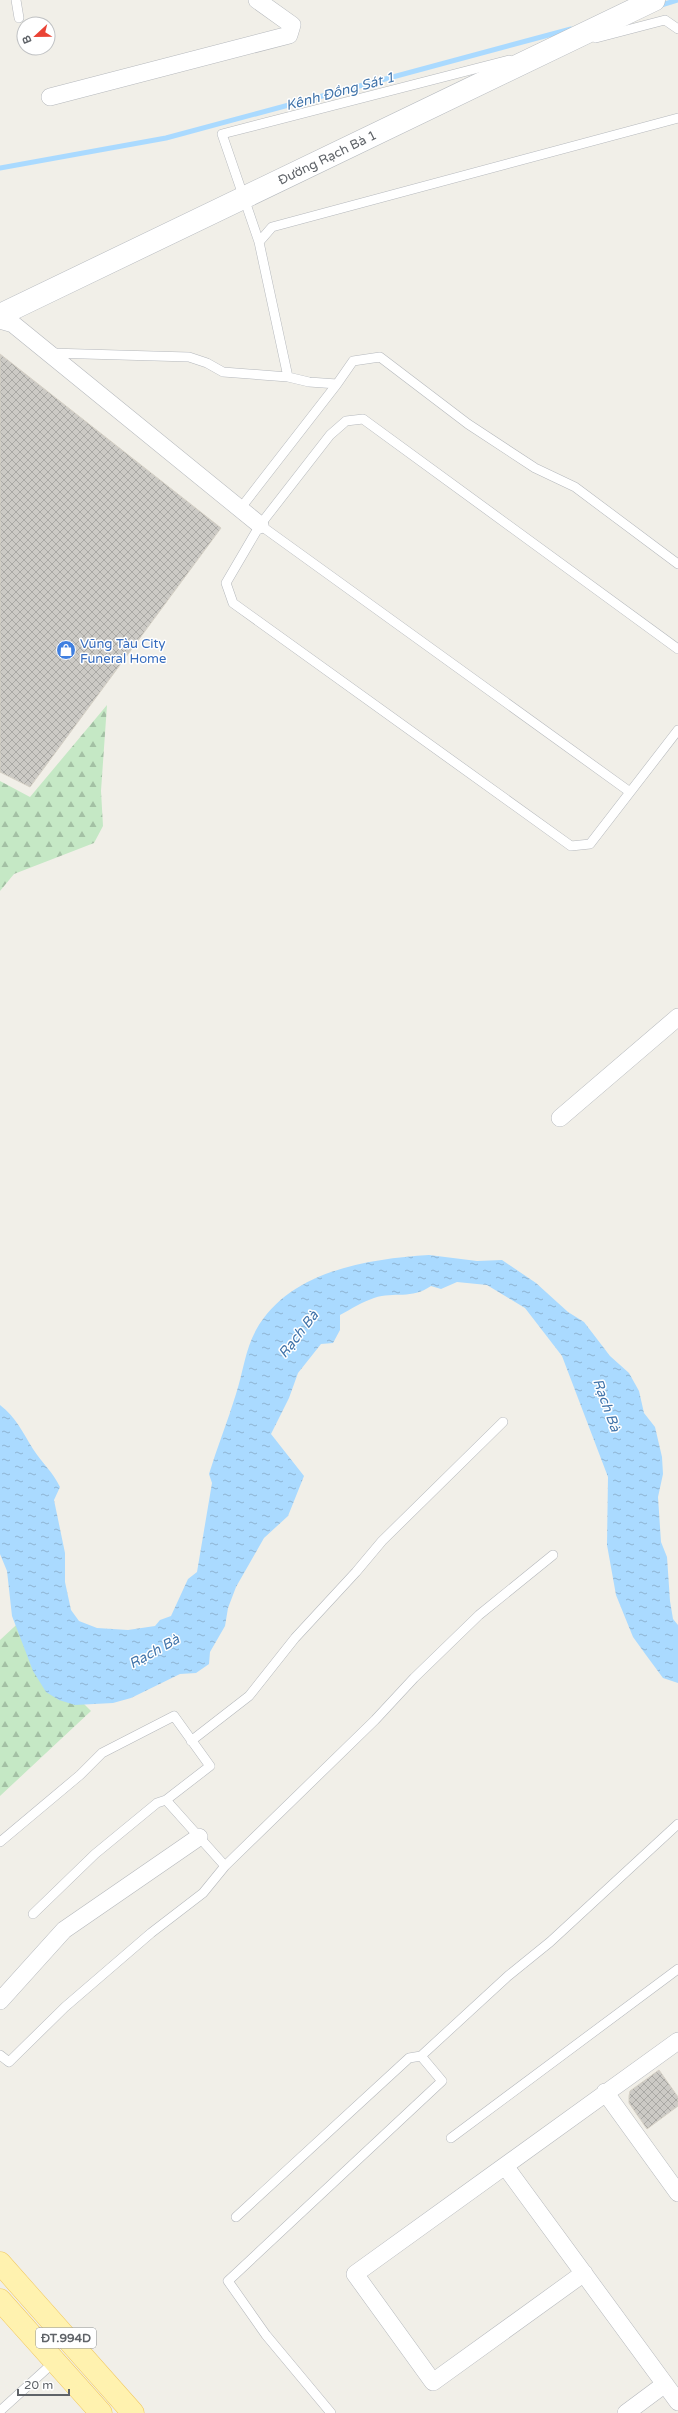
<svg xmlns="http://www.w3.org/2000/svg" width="678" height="2413" font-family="'Varela Round',sans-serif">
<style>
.forest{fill:url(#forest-firs)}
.water{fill:url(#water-ripples)}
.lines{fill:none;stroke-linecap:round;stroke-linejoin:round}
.stream{stroke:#aadaff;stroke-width:5}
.building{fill:url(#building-cross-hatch);stroke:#d6d1c6}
.lane-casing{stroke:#b5b8bc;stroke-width:10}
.street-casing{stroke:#b5b8bc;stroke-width:18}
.secondary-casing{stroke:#b6babf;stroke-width:23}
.primary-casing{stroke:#f2c960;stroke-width:23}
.lane{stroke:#fff;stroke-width:9}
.street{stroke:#fff;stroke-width:17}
.secondary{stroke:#fff;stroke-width:22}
.primary{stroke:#fff2af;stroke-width:22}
.labels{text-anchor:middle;stroke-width:3;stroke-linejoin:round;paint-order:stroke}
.shield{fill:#fff;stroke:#8f9295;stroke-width:1}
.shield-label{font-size:12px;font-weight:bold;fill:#5f6368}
.street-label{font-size:13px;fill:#5f6368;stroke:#fff}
.shop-label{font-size:13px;fill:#366cbe;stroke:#fff;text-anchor:start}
.water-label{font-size:14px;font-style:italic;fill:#4174aa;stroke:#fff}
</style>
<defs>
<pattern id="forest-firs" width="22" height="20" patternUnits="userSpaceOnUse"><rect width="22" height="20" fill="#c5e8c5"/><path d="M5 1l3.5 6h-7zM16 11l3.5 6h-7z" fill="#a3c0a4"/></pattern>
<pattern id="water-ripples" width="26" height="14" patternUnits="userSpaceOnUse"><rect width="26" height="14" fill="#aadaff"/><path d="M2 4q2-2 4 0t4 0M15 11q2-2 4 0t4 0" fill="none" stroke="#8eb4d2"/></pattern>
<pattern id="building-cross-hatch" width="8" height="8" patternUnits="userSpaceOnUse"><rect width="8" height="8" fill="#cccac5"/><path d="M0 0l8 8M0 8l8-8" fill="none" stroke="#a9a8a4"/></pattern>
</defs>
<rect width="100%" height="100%" fill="#f1efe8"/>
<path class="forest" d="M 107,705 L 101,791 L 103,826 L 94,843 L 14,874 L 0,891 L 0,781 L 30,797 Z
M 27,1615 L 64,1684 L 91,1711 L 0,1796 L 0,1640 Z"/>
<path class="water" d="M 429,1255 L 477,1261 L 502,1260 L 536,1283 L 568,1312 L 584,1322 L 610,1356 L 629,1373 L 639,1391 L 644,1413 L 655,1427 L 662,1457 L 663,1474 L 658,1497 L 661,1542 L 667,1557 L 670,1601 L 673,1619 L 678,1625 L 678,1683 L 663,1678 L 646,1655 L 633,1637 L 616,1595 L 607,1545 L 608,1477 L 562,1356 L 525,1308 L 487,1285 L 457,1282 L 441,1289 L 431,1286 C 411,1300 395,1291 374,1298 C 362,1302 351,1309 340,1315 L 340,1330 L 333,1343 L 321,1344 L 298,1373 L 289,1398 L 271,1434 L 304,1476 L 288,1516 L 264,1538 L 236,1587 L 228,1608 L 225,1626 L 210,1652 L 209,1664 L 196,1673 L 180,1674 L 131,1698 L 113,1703 L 75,1705 L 59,1700 L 46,1692 L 33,1671 L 12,1616 L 7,1571 L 0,1554 L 0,1405 C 16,1417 23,1433 33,1449 C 42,1463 53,1472 60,1487 L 54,1500 L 65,1553 L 65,1582 L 71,1610 L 79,1621 L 97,1628 L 128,1630 L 155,1626 L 160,1620 L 171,1616 L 188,1579 L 197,1572 L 212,1483 L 209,1474 C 217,1447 228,1421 236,1394 C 243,1373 245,1350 256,1330 C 289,1271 367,1259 429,1255 Z"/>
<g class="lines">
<path class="stream" d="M 658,6 L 678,0
M 0,168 L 166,138 L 571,29"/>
</g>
<path class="building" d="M 0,354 L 221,528 L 30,787 L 0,772 Z
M 659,2070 L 678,2097 L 678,2106 L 647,2129 L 629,2103 L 629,2096 L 630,2091 Z"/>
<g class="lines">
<defs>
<path id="lane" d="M 16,0 L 19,18
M 596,38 L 665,20 L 678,29
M 259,242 L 272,227 L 678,118
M 50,353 L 189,357 L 207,363 L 223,372 L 288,377 L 309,382 L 337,384 L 353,361 L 380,357 L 468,424 L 535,468 L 575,487 L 678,564
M 288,377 L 259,242 L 222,134 L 509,60
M 240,509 L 337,384
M 260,525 L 630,792
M 678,649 L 363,419 L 346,421 L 330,435 L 260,525 L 226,583 L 233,603 L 571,846 L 590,844 L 678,730
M 191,1741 L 249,1696 L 295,1638 L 356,1572 L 382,1541 L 503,1422
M 166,1800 L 225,1866
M 0,1842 L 80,1775 L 102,1753 L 174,1716 L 210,1766 L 166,1800 L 157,1803 L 95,1854 L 33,1914
M 0,2055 L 9,2062 L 65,2007 L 151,1933 L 203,1893 L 225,1866 L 375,1720 L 414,1678 L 479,1615 L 553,1555
M 421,2056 L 508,1976 L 550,1942 L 678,1824
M 451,2138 L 678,1969
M 236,2217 L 409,2058 L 421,2056 L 442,2081 L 228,2281 L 266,2335 L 331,2413
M 0,2411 L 54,2362"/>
<path id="street" d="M 50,97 L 289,35 L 292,25 L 257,0
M 0,320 L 13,324 L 260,525
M 560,1118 L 678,1017
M 0,2001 L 64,1930 L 199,1837
M 605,2092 L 678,2193
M 505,2166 L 678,2402
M 584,2273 L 433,2382 L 355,2274 L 678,2041
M 626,2413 L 665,2384"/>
<path id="secondary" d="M 0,315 L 654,0"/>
<path id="primary" d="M 0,2263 L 133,2413
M 0,2300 L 101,2413"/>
</defs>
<use href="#lane" class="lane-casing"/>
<use href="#street" class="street-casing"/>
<use href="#secondary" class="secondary-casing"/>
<use href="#primary" class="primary-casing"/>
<use href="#lane" class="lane"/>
<use href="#street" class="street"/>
<use href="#secondary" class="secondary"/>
<use href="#primary" class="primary"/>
</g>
<defs>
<symbol id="shop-disc" viewBox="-11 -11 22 22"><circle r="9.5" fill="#3f7fe0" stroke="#fff"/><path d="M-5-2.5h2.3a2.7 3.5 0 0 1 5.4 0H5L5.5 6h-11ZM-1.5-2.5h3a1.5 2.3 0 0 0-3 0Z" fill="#fff"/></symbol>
</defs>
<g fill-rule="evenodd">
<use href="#shop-disc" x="55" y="639" width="22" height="22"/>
</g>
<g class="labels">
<rect class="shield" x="36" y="2328" width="60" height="20" rx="3"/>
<g class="shield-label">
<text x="66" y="2342">ĐT.994D</text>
</g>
<g class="street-label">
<text transform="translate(327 157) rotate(-26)" y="5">Đường Rạch Bà 1</text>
</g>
<g class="shop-label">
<text x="80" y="648">Vũng Tàu City<tspan x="80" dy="15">Funeral Home</tspan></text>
</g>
<g class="water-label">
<text transform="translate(340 91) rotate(-15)" y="5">Kênh Đồng Sát 1</text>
<text transform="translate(298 1334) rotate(-52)" y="5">Rạch Bà</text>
<text transform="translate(607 1405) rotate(70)" y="5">Rạch Bà</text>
<text transform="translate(154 1651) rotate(-29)" y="5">Rạch Bà</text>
</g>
</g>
<g transform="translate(36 36) rotate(248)"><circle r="19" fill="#ffffff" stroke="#bfc1c3"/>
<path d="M0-3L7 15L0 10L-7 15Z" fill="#ea4335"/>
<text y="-6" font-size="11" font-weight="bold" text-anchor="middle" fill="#5f6368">B</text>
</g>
<path d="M18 2389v6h51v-6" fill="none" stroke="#5f6368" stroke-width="2"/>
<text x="24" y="2389" font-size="12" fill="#5f6368" stroke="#ffffff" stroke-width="3" paint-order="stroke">20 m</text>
</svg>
